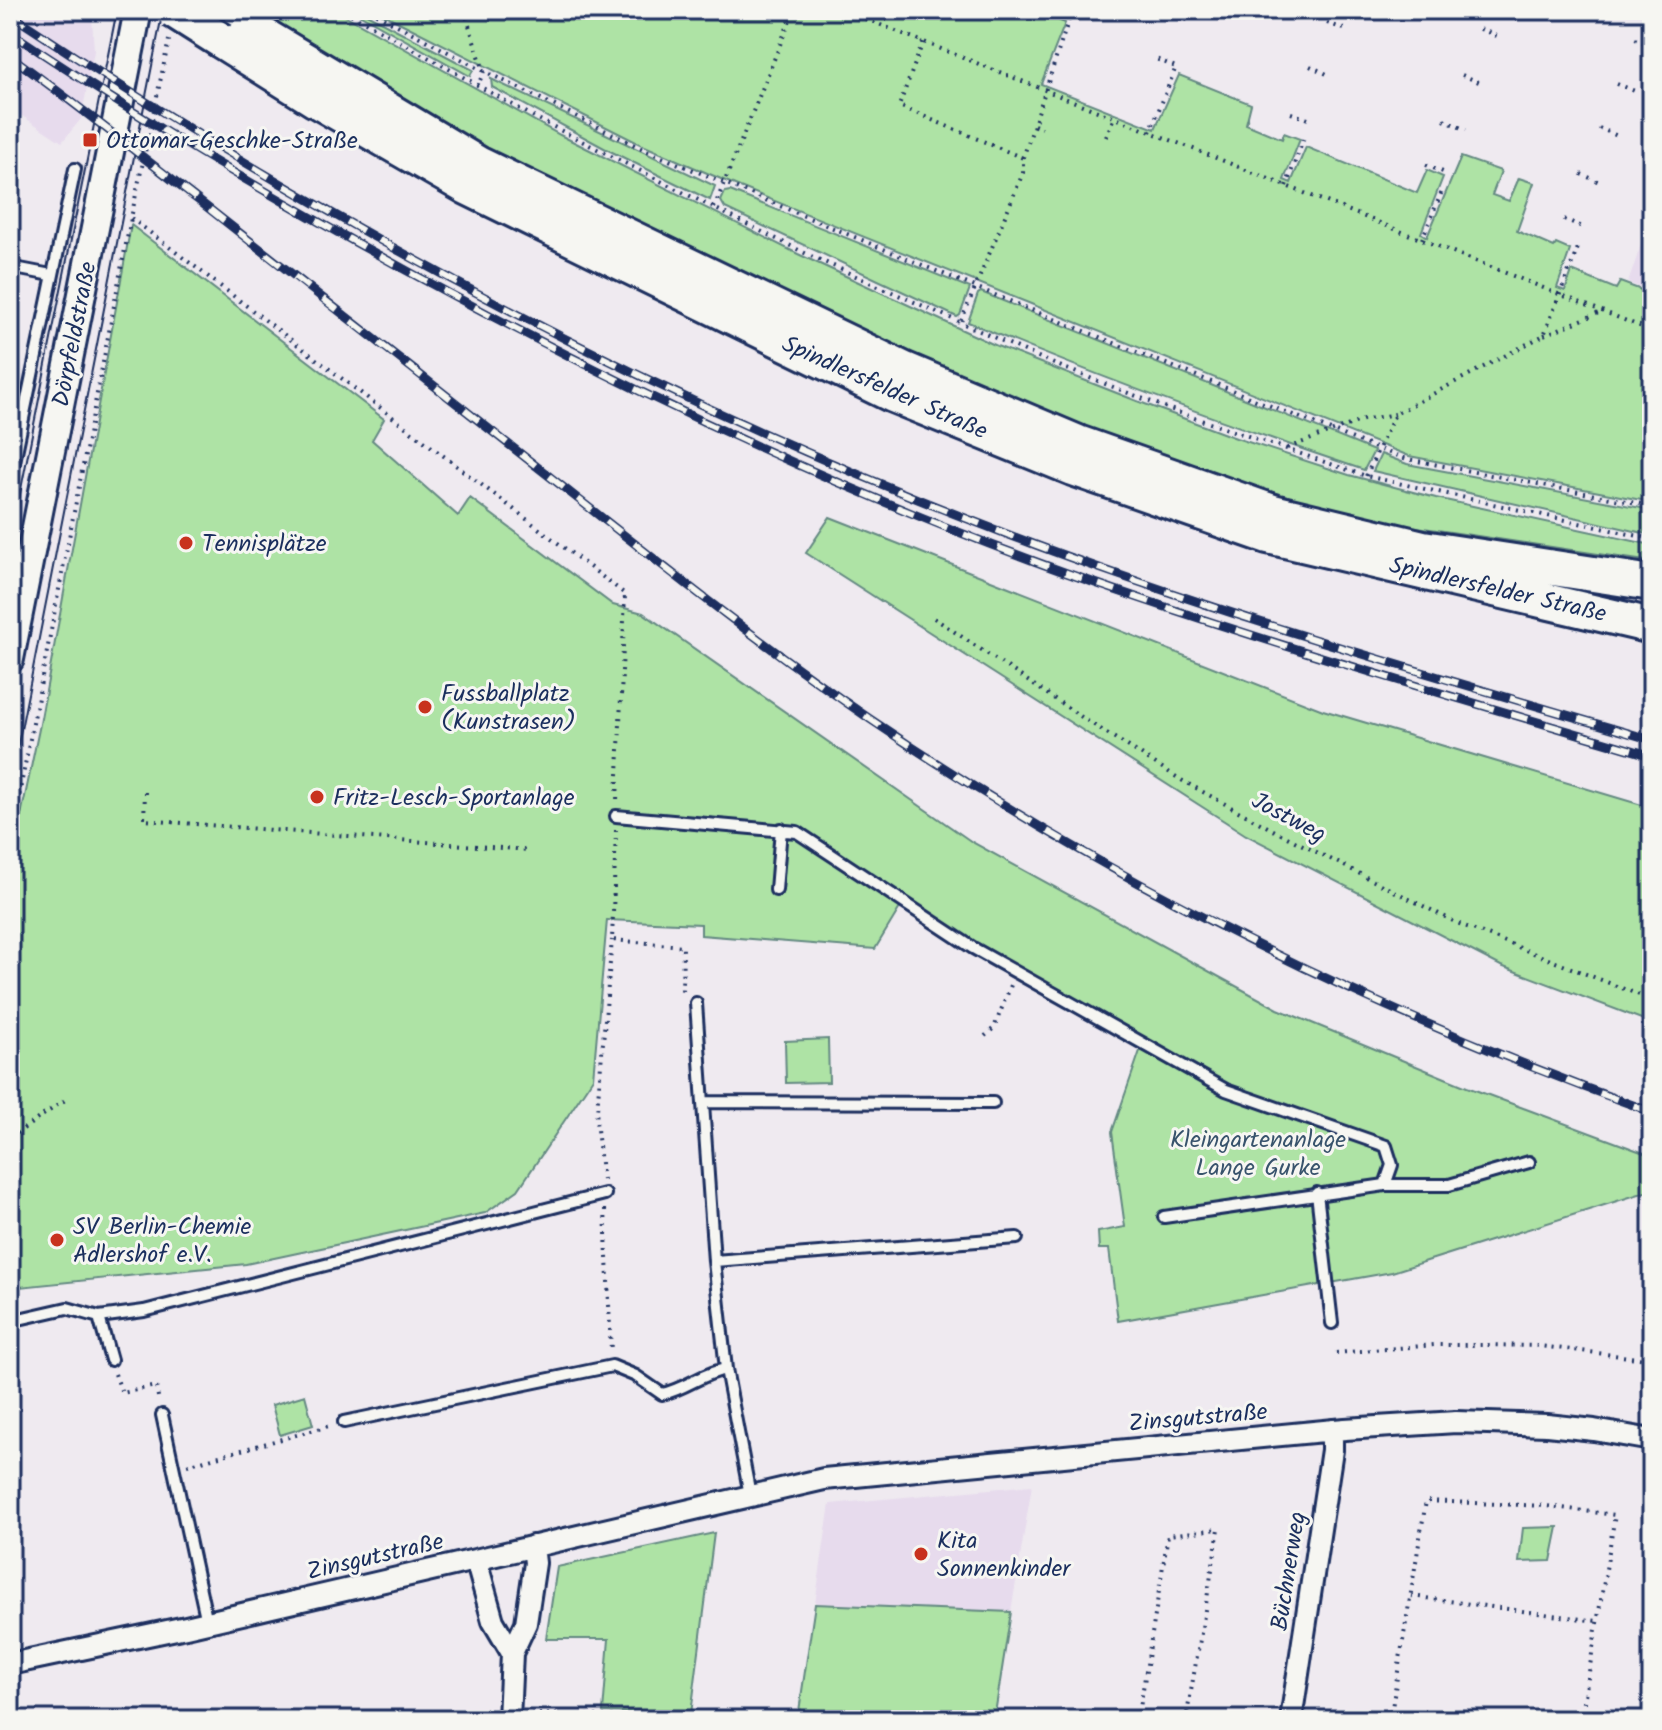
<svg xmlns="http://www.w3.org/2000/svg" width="1662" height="1730" font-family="Kalam,sans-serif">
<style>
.built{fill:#e7dbed}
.green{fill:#aee3a5;stroke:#648982;stroke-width:2}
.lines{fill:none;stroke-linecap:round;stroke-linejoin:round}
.lane-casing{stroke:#1b2f5e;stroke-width:16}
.street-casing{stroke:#1b2f5e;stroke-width:26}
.secondary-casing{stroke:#1b2f5e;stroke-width:32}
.highway-casing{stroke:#1b2f5e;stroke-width:40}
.path{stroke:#1b2f5e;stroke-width:4;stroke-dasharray:2 6;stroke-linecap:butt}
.lane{stroke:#f6f6f2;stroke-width:10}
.street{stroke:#f6f6f2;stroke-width:20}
.secondary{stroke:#f6f6f2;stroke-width:26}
.highway{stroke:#f6f6f2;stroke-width:34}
.tram{stroke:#1b2f5e;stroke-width:2}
.rail-casing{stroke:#1b2f5e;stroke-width:9}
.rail{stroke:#f6f6f2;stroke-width:6;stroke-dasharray:18;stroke-linecap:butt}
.highway-bridge-casing{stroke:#1b2f5e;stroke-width:40;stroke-linecap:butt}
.highway-bridge{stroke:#f6f6f2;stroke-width:34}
.poi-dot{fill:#c8321e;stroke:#f6f6f2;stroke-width:3}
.labels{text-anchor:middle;stroke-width:6;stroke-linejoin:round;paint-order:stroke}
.poi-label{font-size:24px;fill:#1b2f5e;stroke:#f6f6f2;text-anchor:start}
.street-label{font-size:24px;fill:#1b2f5e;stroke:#f6f6f2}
.park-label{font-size:24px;fill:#38536c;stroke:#f6f6f2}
</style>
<rect width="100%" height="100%" fill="#efeaf0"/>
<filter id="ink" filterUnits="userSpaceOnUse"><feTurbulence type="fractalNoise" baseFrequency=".0125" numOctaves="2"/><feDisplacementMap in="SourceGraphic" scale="16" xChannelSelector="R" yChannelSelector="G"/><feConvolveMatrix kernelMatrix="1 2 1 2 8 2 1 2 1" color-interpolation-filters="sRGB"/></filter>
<g filter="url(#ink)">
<path class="built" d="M 10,10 L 81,10 L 92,17 L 94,51 L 81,119 L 62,142 L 10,108 Z
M 1652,212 L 1652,292 L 1628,283 Z
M 1032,1485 L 1011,1612 L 815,1604 L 830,1504 Z"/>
<path class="green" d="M 248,10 L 335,10 L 560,135 L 798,254 L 997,346 L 1137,401 L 1236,438 L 1349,475 L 1436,498 L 1652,545 L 1652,562 L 1410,526 L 1303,502 L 1177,461 L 947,375 L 502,160 Z
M 352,10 L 359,10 L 473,70 L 470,76 Z
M 375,10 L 1034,10 L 1065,23 L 1041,84 L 1155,129 L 1179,75 L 1251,104 L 1246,124 L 1282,139 L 1284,133 L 1300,139 L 1284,180 L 1291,183 L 1306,147 L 1417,193 L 1427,170 L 1443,177 L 1421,233 L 1427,237 L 1461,157 L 1501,171 L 1492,195 L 1509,201 L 1519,178 L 1534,183 L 1517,231 L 1554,247 L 1556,244 L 1570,250 L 1557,288 L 1565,291 L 1572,271 L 1616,289 L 1620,282 L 1652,294 L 1652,502 L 1409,456 L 735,185 L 640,144 Z
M 491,79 L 715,186 L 710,200 L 606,149 L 492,87 Z
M 730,191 L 970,288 L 960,315 L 957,317 L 725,208 L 721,201 L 725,192 Z
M 131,225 L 384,419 L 372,440 L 458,516 L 470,498 L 613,605 L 643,613 L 972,842 L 1278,1009 L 1467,1087 L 1652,1156 L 1652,1190 L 1392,1272 L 1118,1321 L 1109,1249 L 1099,1249 L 1098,1232 L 1125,1227 L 1112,1132 L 1141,1048 L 1016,971 L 901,906 L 875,949 L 701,935 L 701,924 L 607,920 L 593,1078 L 518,1190 L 485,1213 L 246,1264 L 10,1288 L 10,869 L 40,724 Z
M 981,292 L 1374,451 L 1364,470 C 1230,425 1098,377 968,322 L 978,294 Z
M 1381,454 L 1407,464 L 1652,510 L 1652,535 L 1373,471 Z
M 830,517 L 1323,710 L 1652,808 L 1652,1023 L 1501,966 L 1246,835 L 806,553 Z
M 828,1039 L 829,1082 L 786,1083 L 785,1041 Z
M 305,1395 L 313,1425 L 280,1435 L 272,1405 Z
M 1558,1527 L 1551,1561 L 1519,1562 L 1523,1528 Z
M 714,1533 L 691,1714 L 603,1712 L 609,1639 L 546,1639 L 557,1567 Z
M 815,1604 L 1011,1612 L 994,1720 L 798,1718 Z"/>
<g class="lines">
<defs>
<path id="lane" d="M 10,267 L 51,275
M 10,481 L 75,169
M 616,816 L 797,832 L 973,948 L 1226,1090 L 1386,1146 L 1392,1165 L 1385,1185
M 776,890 L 781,829
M 696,1003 L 714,1261 L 726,1369 L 750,1495
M 703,1102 L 993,1103
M 1317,1193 L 1332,1323
M 1164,1217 L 1385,1185 L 1449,1185 L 1529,1162
M 714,1261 L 1017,1238
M 99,1317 L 111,1360
M 10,1321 L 67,1308 L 99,1317 L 144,1311 L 605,1194
M 162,1415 L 207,1622
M 344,1422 L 612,1366 L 636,1376 L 662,1394 C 686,1389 702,1373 726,1369"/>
<path id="street" d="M 476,1560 L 493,1621 L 512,1653
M 10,1664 L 186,1627 L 824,1479 L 1345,1429 L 1456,1422 L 1547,1425 L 1594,1430 L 1652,1440
M 509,1720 L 512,1653 L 526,1623 L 535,1563 L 533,1546
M 1291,1720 L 1332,1450 L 1332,1430"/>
<path id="secondary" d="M 10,659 L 138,10"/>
<path id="highway" d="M 221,10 L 478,164 L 905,370 L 1078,443 L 1273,512 L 1423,548 L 1652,583
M 222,41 L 316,100 L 467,187 L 893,395 L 1073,468 L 1268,536 L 1652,626"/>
</defs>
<use href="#lane" class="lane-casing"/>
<use href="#street" class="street-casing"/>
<use href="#secondary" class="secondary-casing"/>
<use href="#highway" class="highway-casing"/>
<path class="path" d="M 344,10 L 536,118 L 714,208 L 813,257 L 1054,364 L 1180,413 L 1366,476 L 1652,539
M 369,10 L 484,71 L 645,150 L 975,287 L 1378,449 L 1407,459 L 1652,506
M 464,10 L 484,71 L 478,85
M 843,10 L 1652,331
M 1171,13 L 1193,22
M 1327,23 L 1347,30
M 1480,29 L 1502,38
M 1635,39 L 1652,46
M 923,42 L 899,106 L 1023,158 L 1023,173 L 960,324
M 1310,66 L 1329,75
M 1462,75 L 1484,84
M 1617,84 L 1637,92
M 1291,113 L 1311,120
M 1444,120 L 1466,130
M 1034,125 L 1042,128
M 1599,128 L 1620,137
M 1150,132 L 1176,67 L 1153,58
M 1106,137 L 1114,117
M 1023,158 L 1072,10
M 1426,165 L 1448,174
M 1581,174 L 1602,183
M 1286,186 L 1305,135
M 714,208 L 794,10
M 131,218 L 625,594 L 617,801
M 1564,219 L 1585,228
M 1422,239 L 1443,189
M 1544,335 L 1601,312
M 1287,448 L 1363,420 L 1395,414
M 1366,476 L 1395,414 L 1544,335 L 1579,245
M 934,618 L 1086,720 L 1183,781 L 1275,831 L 1457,923 L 1652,1000
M 145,792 L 144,820 L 528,850
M 616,830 L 612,940 L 683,946 L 682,993 L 684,994
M 10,842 L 131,218 L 169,40
M 985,1036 L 994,1028 L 1011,985
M 10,1138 L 68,1098
M 603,1180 L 596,1121 L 612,940
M 605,1209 L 611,1352
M 1336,1353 L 1435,1345 L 1483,1345 L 1540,1346 L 1646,1359 L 1652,1352
M 115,1374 L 122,1393 L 156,1386 L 159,1402
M 187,1465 L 329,1426
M 1411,1596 L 1597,1621
M 531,1714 L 718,1720
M 1582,1714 L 1595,1716
M 1138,1720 L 1168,1535 L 1219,1529 L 1186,1720
M 1390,1720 L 1426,1501 L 1546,1506 L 1615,1515 L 1581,1720"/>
<use href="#lane" class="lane"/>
<use href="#street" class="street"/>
<use href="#secondary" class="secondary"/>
<use href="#highway" class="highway"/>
<path class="tram" d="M 10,544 L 117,10
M 10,785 L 163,10"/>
<defs>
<path id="rail" d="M 10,14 C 321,221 655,400 1004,533 C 1216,614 1435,676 1652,740
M 10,32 C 153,128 302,215 454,296 C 650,401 854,496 1064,572 C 1257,641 1455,697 1652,756
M 10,56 C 74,102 136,152 198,200 C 319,296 441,391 563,487 C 663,566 763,646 870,719 C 1112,883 1376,1014 1652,1112"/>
</defs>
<use href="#rail" class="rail-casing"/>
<use href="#rail" class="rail"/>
<defs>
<path id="highway-bridge" d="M 173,10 L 222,41"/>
</defs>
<use href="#highway-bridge" class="highway-bridge-casing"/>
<use href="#highway-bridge" class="highway-bridge"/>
</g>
</g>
<g class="poi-dot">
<rect x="82" y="132" width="16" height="16" rx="4"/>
<circle cx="186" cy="543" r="8"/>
<circle cx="425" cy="707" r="8"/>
<circle cx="317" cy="797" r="8"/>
<circle cx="57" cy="1240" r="8"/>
<circle cx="921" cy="1554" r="8"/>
</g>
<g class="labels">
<g class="poi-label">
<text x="106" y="148">Ottomar-Geschke-Straße</text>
<text x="202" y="551">Tennisplätze</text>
<text x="441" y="701">Fussballplatz<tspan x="441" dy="28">(Kunstrasen)</tspan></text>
<text x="333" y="805">Fritz-Lesch-Sportanlage</text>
<text x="73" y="1234">SV Berlin-Chemie<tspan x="73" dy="28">Adlershof e.V.</tspan></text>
<text x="937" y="1548">Kita<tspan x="937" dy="28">Sonnenkinder</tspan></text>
</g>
<g class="street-label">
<text transform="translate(74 334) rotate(-79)" y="8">Dörpfeldstraße</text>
<text transform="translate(885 387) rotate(24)" y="8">Spindlersfelder Straße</text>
<text transform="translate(1498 589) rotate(13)" y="8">Spindlersfelder Straße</text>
<text transform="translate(1289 817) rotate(28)" y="8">Jostweg</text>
<text transform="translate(1198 1417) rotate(-5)" y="8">Zinsgutstraße</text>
<text transform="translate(375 1556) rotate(-13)" y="8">Zinsgutstraße</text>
<text transform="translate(1288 1571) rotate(-81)" y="8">Büchnerweg</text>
</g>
<g class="park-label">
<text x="1258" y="1147">Kleingartenanlage<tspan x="1258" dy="28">Lange Gurke</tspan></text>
</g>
</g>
<rect width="1662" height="1730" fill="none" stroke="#f6f6f2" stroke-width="40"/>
<rect x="20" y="20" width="1622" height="1690" fill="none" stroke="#1b2f5e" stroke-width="3" filter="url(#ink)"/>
</svg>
